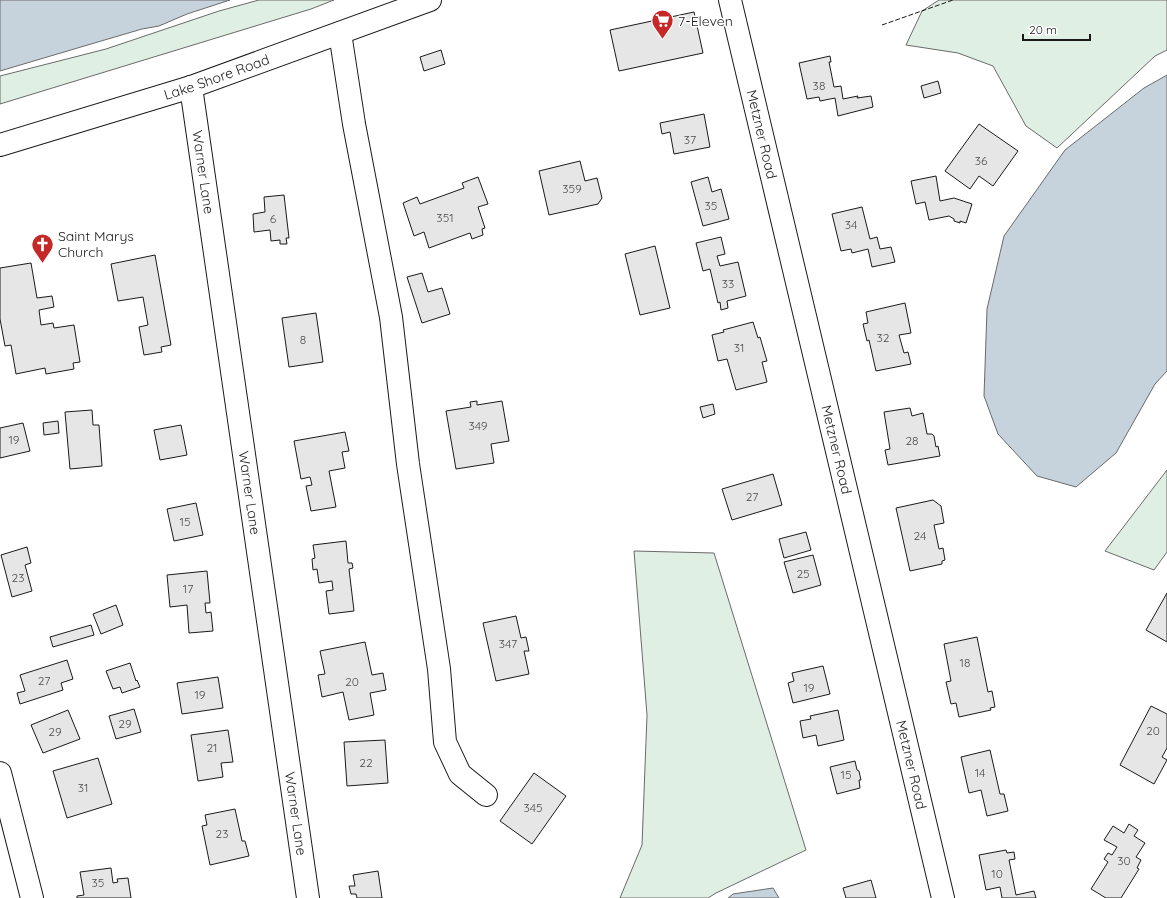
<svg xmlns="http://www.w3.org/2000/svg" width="1167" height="898" font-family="Quicksand,sans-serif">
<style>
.green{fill:#e0efe3;stroke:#6a6a6a}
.water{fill:#c6d2dc;stroke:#6a6a6a}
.building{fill:#e6e6e6;stroke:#1a1a1a}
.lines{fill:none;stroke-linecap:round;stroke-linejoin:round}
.minor-casing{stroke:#1a1a1a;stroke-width:24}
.major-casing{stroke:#1a1a1a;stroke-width:24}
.minor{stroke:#fff;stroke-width:22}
.major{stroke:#fff;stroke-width:22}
.fence{stroke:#1a1a1a;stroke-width:1;stroke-dasharray:5 2;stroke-linecap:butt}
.labels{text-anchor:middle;stroke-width:3;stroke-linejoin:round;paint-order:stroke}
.number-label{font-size:12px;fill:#4d4d4d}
.poi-label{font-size:14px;fill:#1a1a1a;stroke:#fff;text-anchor:start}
.street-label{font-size:14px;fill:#1a1a1a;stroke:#fff}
</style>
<rect width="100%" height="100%" fill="#fff"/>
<path class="green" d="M 259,0 L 334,0 L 311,9 L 0,104 L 0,76 L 106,49 L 219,11 Z
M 939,0 L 1167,0 L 1167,50 L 1155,56 L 1057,148 L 1026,126 L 993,66 L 958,53 L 906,45 L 922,11 Z
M 1167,470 L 1167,552 L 1154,570 L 1105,551 Z
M 634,551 L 714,553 L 806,850 L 716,893 L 708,898 L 620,898 L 642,845 L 647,715 Z"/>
<path class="water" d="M 0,0 L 230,0 L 187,14 L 159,26 L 142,29 L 91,44 L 0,71 Z
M 1167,75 L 1167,371 L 1155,384 L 1116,453 L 1076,487 L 1037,476 L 998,434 L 984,396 L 987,309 L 1004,236 L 1065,150 L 1144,88 Z
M 773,888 L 779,898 L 728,898 L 733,894 Z"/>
<path class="building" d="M 694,12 L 703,53 L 619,71 L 610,30 Z
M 441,50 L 445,64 L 424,71 L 420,57 Z
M 830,56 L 831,62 L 829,62 L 834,87 L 841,86 L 843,99 L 858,96 L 857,98 L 871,96 L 873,107 L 838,116 L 835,98 L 820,101 L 819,97 L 807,99 L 799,63 Z
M 938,81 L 941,93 L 924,98 L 921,86 Z
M 704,114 L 710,147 L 674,154 L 670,132 L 662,134 L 660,123 Z
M 979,124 L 1018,151 L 993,186 L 979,176 L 970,189 L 945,171 Z
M 580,161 L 585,181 L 597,178 L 602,198 L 598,204 L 549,215 L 539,171 Z
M 936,176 L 940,201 L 954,198 L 972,204 L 966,223 L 960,221 L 960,223 L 954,221 L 954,219 L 949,216 L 929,220 L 925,202 L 916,204 L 911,181 Z
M 478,177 L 488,204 L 478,207 L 485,228 L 482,229 L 483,235 L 472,239 L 470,233 L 429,248 L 424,232 L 414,236 L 403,203 L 417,197 L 420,204 L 464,188 L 462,183 Z
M 708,177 L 712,192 L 721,189 L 729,219 L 703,226 L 691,182 Z
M 284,195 L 289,238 L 286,238 L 287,244 L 280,244 L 280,240 L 271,241 L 270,230 L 254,232 L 253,214 L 265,212 L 264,197 Z
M 862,207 L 870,239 L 877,237 L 880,249 L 891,247 L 895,262 L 872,267 L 868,249 L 852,253 L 851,249 L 841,251 L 832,214 Z
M 721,237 L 725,254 L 717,256 L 720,266 L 738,262 L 746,296 L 727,301 L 728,308 L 721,310 L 720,302 L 718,303 L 710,269 L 703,271 L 696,243 Z
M 655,246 L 670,308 L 640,315 L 625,254 Z
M 155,255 L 171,345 L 161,347 L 162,352 L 144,355 L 139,327 L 148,325 L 143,297 L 118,301 L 111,264 Z
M 31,263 L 37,298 L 52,296 L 54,307 L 39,310 L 41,325 L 53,323 L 54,328 L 74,325 L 80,362 L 73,363 L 74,369 L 46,374 L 45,368 L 16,374 L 11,345 L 5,346 L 0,319 L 0,268 Z
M 422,273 L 428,292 L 442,288 L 450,314 L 422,323 L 407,277 Z
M 905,303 L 911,333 L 899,335 L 904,353 L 908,352 L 911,364 L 876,371 L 869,340 L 867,341 L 863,324 L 868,323 L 866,312 Z
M 316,313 L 323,362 L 289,367 L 282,318 Z
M 753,322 L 758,338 L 760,337 L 767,361 L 762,362 L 767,382 L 736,390 L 727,359 L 718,361 L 712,335 L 724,332 L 723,330 Z
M 477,401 L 477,405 L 502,401 L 509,441 L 491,444 L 494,463 L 456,469 L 446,411 L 471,407 L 470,402 Z
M 713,404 L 715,414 L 703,418 L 700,407 Z
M 910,408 L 912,416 L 923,413 L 927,434 L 932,434 L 934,436 L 936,447 L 938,446 L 940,456 L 888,465 L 885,450 L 890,449 L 884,412 Z
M 92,410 L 93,425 L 99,425 L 102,466 L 70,469 L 65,412 Z
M 58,421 L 59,433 L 44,435 L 43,423 Z
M 23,423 L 30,451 L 0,458 L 0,428 Z
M 181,425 L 187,455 L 160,460 L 154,430 Z
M 345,432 L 349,451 L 342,452 L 345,468 L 329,471 L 336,507 L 311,511 L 306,486 L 312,485 L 310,477 L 301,479 L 294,441 Z
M 773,474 L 782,505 L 732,520 L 722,489 Z
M 933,500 L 941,506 L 944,523 L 934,525 L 939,549 L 943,548 L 945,560 L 942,561 L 942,564 L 910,571 L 896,508 Z
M 196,503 L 203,535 L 174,541 L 167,509 Z
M 806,532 L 811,550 L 784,558 L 779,539 Z
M 346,541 L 348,563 L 352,563 L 353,568 L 349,569 L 354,611 L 329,614 L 326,591 L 333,590 L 332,581 L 319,583 L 317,569 L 313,570 L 312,559 L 315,558 L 313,545 Z
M 27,547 L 31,563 L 25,565 L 32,591 L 12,597 L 1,555 Z
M 813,555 L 821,585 L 793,593 L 784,562 Z
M 207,571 L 210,603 L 205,603 L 206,613 L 211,612 L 213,631 L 189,633 L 187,605 L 170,607 L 167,575 Z
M 1167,593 L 1167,642 L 1146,630 Z
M 116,605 L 123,625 L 101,634 L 93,614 Z
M 516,616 L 521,638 L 526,637 L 529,651 L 524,651 L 529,674 L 496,681 L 483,623 Z
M 91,625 L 94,635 L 53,647 L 50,637 Z
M 977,637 L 988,692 L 992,691 L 995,707 L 990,708 L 991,710 L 959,717 L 956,703 L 951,704 L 946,682 L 951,681 L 944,644 Z
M 365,642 L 372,675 L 383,673 L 386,690 L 370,693 L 374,715 L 349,720 L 343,692 L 322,697 L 318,675 L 325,674 L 320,651 Z
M 67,660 L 73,679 L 61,683 L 63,690 L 20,704 L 17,693 L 25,691 L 20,675 Z
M 130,663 L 136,681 L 137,680 L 140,687 L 122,693 L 120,687 L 113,689 L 106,671 Z
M 823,666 L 830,694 L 793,703 L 788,683 L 794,681 L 792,673 Z
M 218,677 L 223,708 L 182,714 L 177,683 Z
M 1151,706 L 1167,714 L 1167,748 L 1162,757 L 1167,760 L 1154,784 L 1120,765 Z
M 134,709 L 141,732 L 116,739 L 109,716 Z
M 68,710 L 80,739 L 43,753 L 31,725 Z
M 838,710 L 844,740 L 818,746 L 816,735 L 803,738 L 800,721 L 811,719 L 810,716 Z
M 228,730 L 233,762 L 221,763 L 223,777 L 198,781 L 191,735 Z
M 385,740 L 388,783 L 347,786 L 344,742 Z
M 990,750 L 1000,794 L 1004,794 L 1008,811 L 987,816 L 981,790 L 969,793 L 961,757 Z
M 98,758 L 112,804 L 67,818 L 53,771 Z
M 855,761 L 857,770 L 859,771 L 861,780 L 859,780 L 860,788 L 837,794 L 830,767 Z
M 534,773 L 566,796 L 532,844 L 500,821 Z
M 235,809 L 242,841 L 245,841 L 249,856 L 210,865 L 202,826 L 207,825 L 205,815 Z
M 1129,824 L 1138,830 L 1134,836 L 1145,843 L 1136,857 L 1141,860 L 1137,868 L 1139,869 L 1121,898 L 1106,898 L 1091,889 L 1108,862 L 1104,859 L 1108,853 L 1112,855 L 1117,847 L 1104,840 L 1113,826 L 1124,833 Z
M 1006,850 L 1007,853 L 1014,852 L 1015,859 L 1009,860 L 1016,895 L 1034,891 L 1036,898 L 1002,898 L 1000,887 L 986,890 L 979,855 Z
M 111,868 L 113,883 L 118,882 L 117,879 L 128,878 L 131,898 L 77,898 L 77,896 L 84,895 L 80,872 Z
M 378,871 L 382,898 L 357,898 L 356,894 L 351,894 L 349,886 L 355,886 L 353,875 Z
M 871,880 L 876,898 L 846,898 L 843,888 Z"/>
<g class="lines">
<defs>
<g id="minor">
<path id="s1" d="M 730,0 L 943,898"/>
<path d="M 340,33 L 354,124 L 391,317 L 408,464 L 439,669 L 445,742 L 460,774 L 486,795"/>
<path id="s2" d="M 191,87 L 308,898"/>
<path d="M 0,773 L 32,898"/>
</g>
<g id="major">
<path id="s3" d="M 0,145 L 191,87 L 430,0"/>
</g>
</defs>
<use href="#minor" class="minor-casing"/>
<use href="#major" class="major-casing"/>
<use href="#minor" class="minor"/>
<use href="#major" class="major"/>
<path class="fence" d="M 882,25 L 953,0"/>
</g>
<defs>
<symbol id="supermarket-pin" viewBox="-11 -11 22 30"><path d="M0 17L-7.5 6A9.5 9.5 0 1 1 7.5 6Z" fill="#c62828" stroke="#fff"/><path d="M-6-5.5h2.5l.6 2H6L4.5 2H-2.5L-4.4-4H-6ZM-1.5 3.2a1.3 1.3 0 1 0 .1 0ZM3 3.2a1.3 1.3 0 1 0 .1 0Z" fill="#fff"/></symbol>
<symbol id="church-pin" viewBox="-11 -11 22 30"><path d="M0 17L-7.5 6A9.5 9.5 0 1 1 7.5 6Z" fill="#c62828" stroke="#fff"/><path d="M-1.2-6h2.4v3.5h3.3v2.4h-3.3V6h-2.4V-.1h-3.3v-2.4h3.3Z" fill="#fff"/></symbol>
</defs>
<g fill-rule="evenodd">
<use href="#supermarket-pin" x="650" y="8" width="25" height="34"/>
<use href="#church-pin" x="30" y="232" width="25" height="34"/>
</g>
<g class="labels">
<g class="number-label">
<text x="819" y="90">38</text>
<text x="690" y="144">37</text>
<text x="981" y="165">36</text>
<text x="572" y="193">359</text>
<text x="711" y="210">35</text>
<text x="445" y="222">351</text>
<text x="273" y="223">6</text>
<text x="851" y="229">34</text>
<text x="728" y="288">33</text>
<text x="883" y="342">32</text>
<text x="303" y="344">8</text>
<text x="739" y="352">31</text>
<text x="478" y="430">349</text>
<text x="14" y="444">19</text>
<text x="912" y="445">28</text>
<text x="752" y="501">27</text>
<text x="185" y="526">15</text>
<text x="920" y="540">24</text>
<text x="803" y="578">25</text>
<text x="18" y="582">23</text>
<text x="188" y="593">17</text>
<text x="508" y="648">347</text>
<text x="965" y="667">18</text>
<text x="44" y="685">27</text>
<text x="352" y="686">20</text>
<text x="809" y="692">19</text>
<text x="200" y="699">19</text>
<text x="125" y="728">29</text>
<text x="1153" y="735">20</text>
<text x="55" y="736">29</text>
<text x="212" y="752">21</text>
<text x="366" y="767">22</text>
<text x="980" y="777">14</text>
<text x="846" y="779">15</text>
<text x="83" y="792">31</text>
<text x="533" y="812">345</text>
<text x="222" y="838">23</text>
<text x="1124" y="865">30</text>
<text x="997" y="878">10</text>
<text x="98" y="887">35</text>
</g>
<g class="poi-label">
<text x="678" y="26">7-Eleven</text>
<text x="58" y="241">Saint Marys<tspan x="58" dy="16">Church</tspan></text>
</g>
<g class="street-label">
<text dy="5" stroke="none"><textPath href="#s3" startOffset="227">Lake Shore Road</textPath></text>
<text dy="5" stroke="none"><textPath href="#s1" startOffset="138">Metzner Road</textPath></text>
<text dy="5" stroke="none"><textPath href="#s2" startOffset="86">Warner Lane</textPath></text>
<text dy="5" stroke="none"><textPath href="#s1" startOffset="462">Metzner Road</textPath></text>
<text dy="5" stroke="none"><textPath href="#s2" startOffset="410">Warner Lane</textPath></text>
<text dy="5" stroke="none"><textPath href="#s1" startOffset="786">Metzner Road</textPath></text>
<text dy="5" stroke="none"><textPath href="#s2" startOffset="734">Warner Lane</textPath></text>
</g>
</g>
<path d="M1023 34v6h67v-6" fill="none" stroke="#1a1a1a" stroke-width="2"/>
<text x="1029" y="34" font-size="12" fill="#1a1a1a" stroke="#ffffff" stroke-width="3" paint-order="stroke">20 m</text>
</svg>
